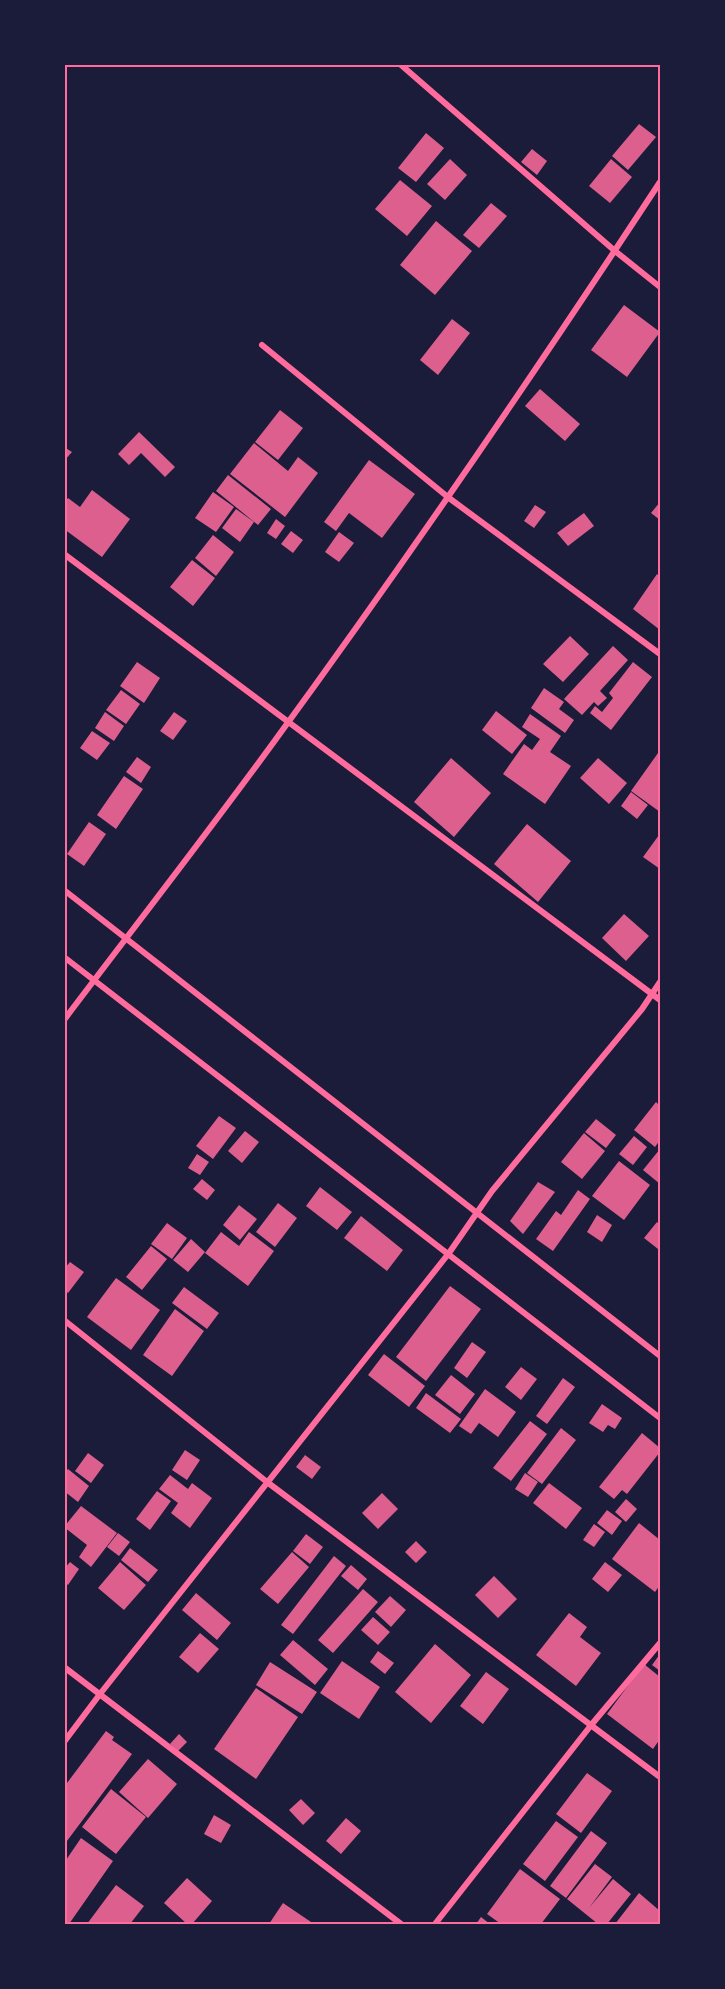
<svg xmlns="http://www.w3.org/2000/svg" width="725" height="1989" font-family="'Fira Sans',sans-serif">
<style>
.building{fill:#dd5f8e}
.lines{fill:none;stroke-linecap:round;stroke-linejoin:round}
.minor{stroke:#ff6b9d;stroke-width:6}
.neatline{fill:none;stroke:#ff6b9d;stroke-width:2}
</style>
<rect width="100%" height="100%" fill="#1b1b3a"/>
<path class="building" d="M 639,124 L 656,137 L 628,170 L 612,156 Z
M 426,133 L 444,148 L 416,182 L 398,168 Z
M 532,149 L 547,161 L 537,175 L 521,162 Z
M 450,159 L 467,175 L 445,200 L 427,184 Z
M 611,159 L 632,177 L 610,203 L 589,186 Z
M 400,180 L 432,206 L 407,236 L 375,209 Z
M 491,203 L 507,216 L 479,248 L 463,235 Z
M 436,221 L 472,251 L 435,295 L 400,265 Z
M 624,305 L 660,332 L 627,377 L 591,350 Z
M 452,319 L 470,333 L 438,375 L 420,360 Z
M 540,389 L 580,424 L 565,441 L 525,406 Z
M 280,410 L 303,428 L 278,460 L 255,442 Z
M 139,432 L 175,467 L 165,477 L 141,453 L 129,465 L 118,454 Z
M 254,443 L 288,471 L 298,457 L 318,473 L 285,517 L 230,474 Z
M 64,447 L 72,452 L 64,461 Z
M 369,460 L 415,494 L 382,538 L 349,513 L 336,531 L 324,522 Z
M 228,475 L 271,509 L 258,525 L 216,491 Z
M 92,490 L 130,519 L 102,557 L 64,529 L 64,503 L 68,498 L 80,507 Z
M 213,492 L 234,507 L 216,532 L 195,518 Z
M 660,502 L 660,520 L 651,513 Z
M 535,505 L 546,512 L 534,528 L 524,521 Z
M 236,509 L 254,522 L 240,542 L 222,528 Z
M 584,513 L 594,526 L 568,546 L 557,533 Z
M 276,519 L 285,526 L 276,539 L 267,533 Z
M 291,531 L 303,540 L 293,553 L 281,544 Z
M 339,532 L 354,543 L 339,562 L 325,552 Z
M 213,535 L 234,552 L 216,576 L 195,558 Z
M 192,560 L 215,578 L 193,606 L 170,587 Z
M 657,574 L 660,577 L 660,630 L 633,609 Z
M 570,636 L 589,654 L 563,682 L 543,664 Z
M 613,646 L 628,660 L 600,691 L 607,698 L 598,706 L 594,702 L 582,715 L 564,699 Z
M 137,662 L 160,678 L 144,703 L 120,686 Z
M 633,662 L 652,677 L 611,730 L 590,713 L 595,706 L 602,712 L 613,698 L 609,693 Z
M 544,688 L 564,702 L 559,709 L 574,720 L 565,733 L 531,708 Z
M 121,690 L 140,704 L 126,724 L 106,710 Z
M 496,711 L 527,735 L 512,754 L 482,730 Z
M 105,712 L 124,726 L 114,741 L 95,728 Z
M 174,712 L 187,721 L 173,740 L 160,731 Z
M 530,714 L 561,736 L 550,752 L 571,766 L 545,804 L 503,774 L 524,744 L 532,750 L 540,739 L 522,727 Z
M 92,731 L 110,743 L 97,760 L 80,748 Z
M 658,753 L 660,755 L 660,812 L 631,791 Z
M 137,757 L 151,767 L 141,783 L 126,772 Z
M 451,758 L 491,793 L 454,837 L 414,802 Z
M 598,758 L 627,783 L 609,804 L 580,778 Z
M 124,776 L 143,789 L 116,829 L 97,815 Z
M 631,792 L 648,805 L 637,819 L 621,806 Z
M 89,822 L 106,834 L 84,866 L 67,854 Z
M 527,824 L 571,861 L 538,902 L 494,864 Z
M 659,835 L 660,836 L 660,869 L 643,857 Z
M 624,914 L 649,936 L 626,961 L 602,938 Z
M 656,1102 L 660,1106 L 660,1140 L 655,1147 L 634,1130 Z
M 219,1116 L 236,1128 L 213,1159 L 196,1146 Z
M 596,1119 L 616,1135 L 606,1148 L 585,1132 Z
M 245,1131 L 259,1142 L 242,1163 L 228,1151 Z
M 584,1133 L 605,1151 L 582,1179 L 561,1162 Z
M 634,1136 L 647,1147 L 633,1165 L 619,1154 Z
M 660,1149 L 660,1184 L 643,1170 Z
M 197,1154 L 209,1162 L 200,1175 L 188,1168 Z
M 619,1161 L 650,1185 L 624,1220 L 592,1196 Z
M 202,1179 L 215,1190 L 207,1200 L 193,1189 Z
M 538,1182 L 555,1192 L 523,1234 L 510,1221 Z
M 320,1187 L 352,1212 L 337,1230 L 306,1206 Z
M 578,1190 L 590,1199 L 553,1251 L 536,1239 L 556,1211 L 561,1215 Z
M 278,1203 L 297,1218 L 275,1247 L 256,1232 Z
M 239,1205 L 257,1219 L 240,1240 L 223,1225 Z
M 597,1215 L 612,1225 L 602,1242 L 587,1232 Z
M 361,1216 L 403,1250 L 387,1271 L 344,1238 Z
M 657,1222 L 660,1225 L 660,1246 L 658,1249 L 644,1238 Z
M 167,1223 L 187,1238 L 172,1259 L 151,1244 Z
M 221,1232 L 239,1246 L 249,1232 L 274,1251 L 248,1286 L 205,1253 Z
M 191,1239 L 205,1252 L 188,1272 L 173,1260 Z
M 151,1246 L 167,1259 L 142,1290 L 126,1277 Z
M 70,1262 L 84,1272 L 68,1293 L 64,1290 L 64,1269 Z
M 116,1278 L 160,1310 L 131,1350 L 87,1317 Z
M 450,1286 L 481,1309 L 426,1381 L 396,1357 Z
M 184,1287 L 219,1313 L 207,1329 L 172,1303 Z
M 175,1309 L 204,1331 L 172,1376 L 143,1355 Z
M 472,1342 L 486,1352 L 467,1378 L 454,1368 Z
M 384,1354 L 425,1386 L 409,1407 L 368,1375 Z
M 521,1367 L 537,1379 L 521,1400 L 505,1387 Z
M 451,1375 L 475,1394 L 460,1414 L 435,1395 Z
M 563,1378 L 575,1387 L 547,1424 L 536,1416 Z
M 485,1389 L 516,1412 L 498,1437 L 479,1423 L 471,1434 L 459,1426 Z
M 426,1393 L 461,1419 L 450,1433 L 416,1408 Z
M 602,1404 L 622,1418 L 615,1429 L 608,1425 L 603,1432 L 589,1423 Z
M 530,1421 L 547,1434 L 511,1481 L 493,1468 Z
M 561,1428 L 576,1440 L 542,1484 L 527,1473 Z
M 642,1433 L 660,1448 L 660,1452 L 627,1494 L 622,1490 L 614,1499 L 599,1487 Z
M 185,1450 L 200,1460 L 187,1480 L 172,1470 Z
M 88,1453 L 104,1465 L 91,1483 L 75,1471 Z
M 305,1455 L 321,1467 L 312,1479 L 296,1467 Z
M 68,1469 L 89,1486 L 78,1502 L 64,1491 L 64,1474 Z
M 525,1473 L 538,1482 L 528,1497 L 515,1489 Z
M 170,1475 L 188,1489 L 192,1483 L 212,1498 L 190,1528 L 171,1513 L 178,1503 L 159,1489 Z
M 549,1483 L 582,1508 L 566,1529 L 533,1503 Z
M 157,1491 L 171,1501 L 150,1530 L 136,1519 Z
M 382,1493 L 398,1509 L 378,1529 L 362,1513 Z
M 626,1499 L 637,1509 L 626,1522 L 615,1512 Z
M 81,1506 L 117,1533 L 91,1567 L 79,1557 L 87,1545 L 64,1527 Z
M 607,1510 L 622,1521 L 612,1535 L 597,1523 Z
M 639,1523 L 660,1540 L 660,1585 L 655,1592 L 612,1559 Z
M 594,1524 L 605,1532 L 594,1547 L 583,1540 Z
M 118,1533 L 130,1542 L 119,1556 L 107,1547 Z
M 306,1534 L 323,1547 L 310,1564 L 293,1551 Z
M 416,1541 L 427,1552 L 416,1563 L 405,1552 Z
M 130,1548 L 158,1570 L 148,1582 L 121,1560 Z
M 292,1552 L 309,1567 L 278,1604 L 260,1589 Z
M 334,1556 L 346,1566 L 293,1634 L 281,1625 Z
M 70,1562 L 79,1569 L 68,1585 L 64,1582 L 64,1569 Z
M 120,1562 L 146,1585 L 124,1610 L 98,1588 Z
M 605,1562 L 622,1575 L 608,1592 L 592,1579 Z
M 351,1565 L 367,1579 L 358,1590 L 341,1576 Z
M 494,1576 L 517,1599 L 498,1618 L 475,1595 Z
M 363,1589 L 378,1602 L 333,1653 L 318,1640 Z
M 196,1593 L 231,1623 L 217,1640 L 182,1610 Z
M 390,1596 L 406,1610 L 391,1627 L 375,1612 Z
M 569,1613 L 587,1627 L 580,1637 L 601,1653 L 576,1686 L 536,1655 Z
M 373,1617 L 390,1632 L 378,1645 L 361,1630 Z
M 200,1633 L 219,1649 L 198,1673 L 179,1657 Z
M 293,1640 L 328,1669 L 315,1685 L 280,1655 Z
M 435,1644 L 471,1675 L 431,1723 L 395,1692 Z
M 378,1651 L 394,1663 L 385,1674 L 370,1662 Z
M 660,1654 L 660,1671 L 652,1665 Z
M 342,1661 L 380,1687 L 359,1719 L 320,1693 Z
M 270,1662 L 317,1692 L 302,1714 L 256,1685 Z
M 644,1664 L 660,1677 L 660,1739 L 653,1749 L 607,1714 Z
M 486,1672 L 509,1689 L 483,1724 L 460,1706 Z
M 256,1688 L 298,1717 L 256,1779 L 214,1749 Z
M 106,1731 L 114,1737 L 112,1740 L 132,1754 L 64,1845 L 64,1787 Z
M 179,1734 L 187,1742 L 178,1751 L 170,1744 Z
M 148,1759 L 177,1784 L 148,1818 L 119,1792 Z
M 587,1773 L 612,1791 L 581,1833 L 556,1814 Z
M 111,1789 L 146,1817 L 116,1854 L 82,1827 Z
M 301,1799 L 315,1813 L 303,1825 L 289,1810 Z
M 214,1815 L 231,1825 L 221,1843 L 204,1834 Z
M 346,1818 L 361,1831 L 341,1854 L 326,1841 Z
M 556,1821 L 578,1837 L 545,1881 L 523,1864 Z
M 591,1831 L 607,1843 L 566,1898 L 550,1886 Z
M 81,1838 L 113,1861 L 69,1924 L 64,1924 L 64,1863 Z
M 595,1864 L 612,1877 L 589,1908 L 613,1879 L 631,1894 L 607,1924 L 598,1924 L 567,1899 Z
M 520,1869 L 560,1899 L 541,1924 L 501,1924 L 487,1914 Z
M 187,1878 L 212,1901 L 192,1924 L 187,1924 L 164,1903 Z
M 116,1885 L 144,1906 L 130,1924 L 87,1924 Z
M 639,1893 L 660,1911 L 660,1924 L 615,1924 Z
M 283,1903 L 314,1924 L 269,1924 Z
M 481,1917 L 490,1924 L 476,1924 Z"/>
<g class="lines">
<path class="minor" d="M 400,64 L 615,251 L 660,287
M 262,345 L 449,498 L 660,654
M 64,554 L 660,1000
M 64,890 L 660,1356
M 64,957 L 660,1418
M 64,1020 C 135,926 207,834 276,739 C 409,557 536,371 660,182
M 64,1320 L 267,1482 L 660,1777
M 64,1667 L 401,1924
M 64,1742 L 100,1694 L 449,1253 L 492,1191 L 642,1009 L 660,982
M 435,1924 L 592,1724 L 660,1643"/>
</g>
<rect width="725" height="1989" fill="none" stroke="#1b1b3a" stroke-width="132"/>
<rect x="66" y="66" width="593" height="1857" class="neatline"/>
</svg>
